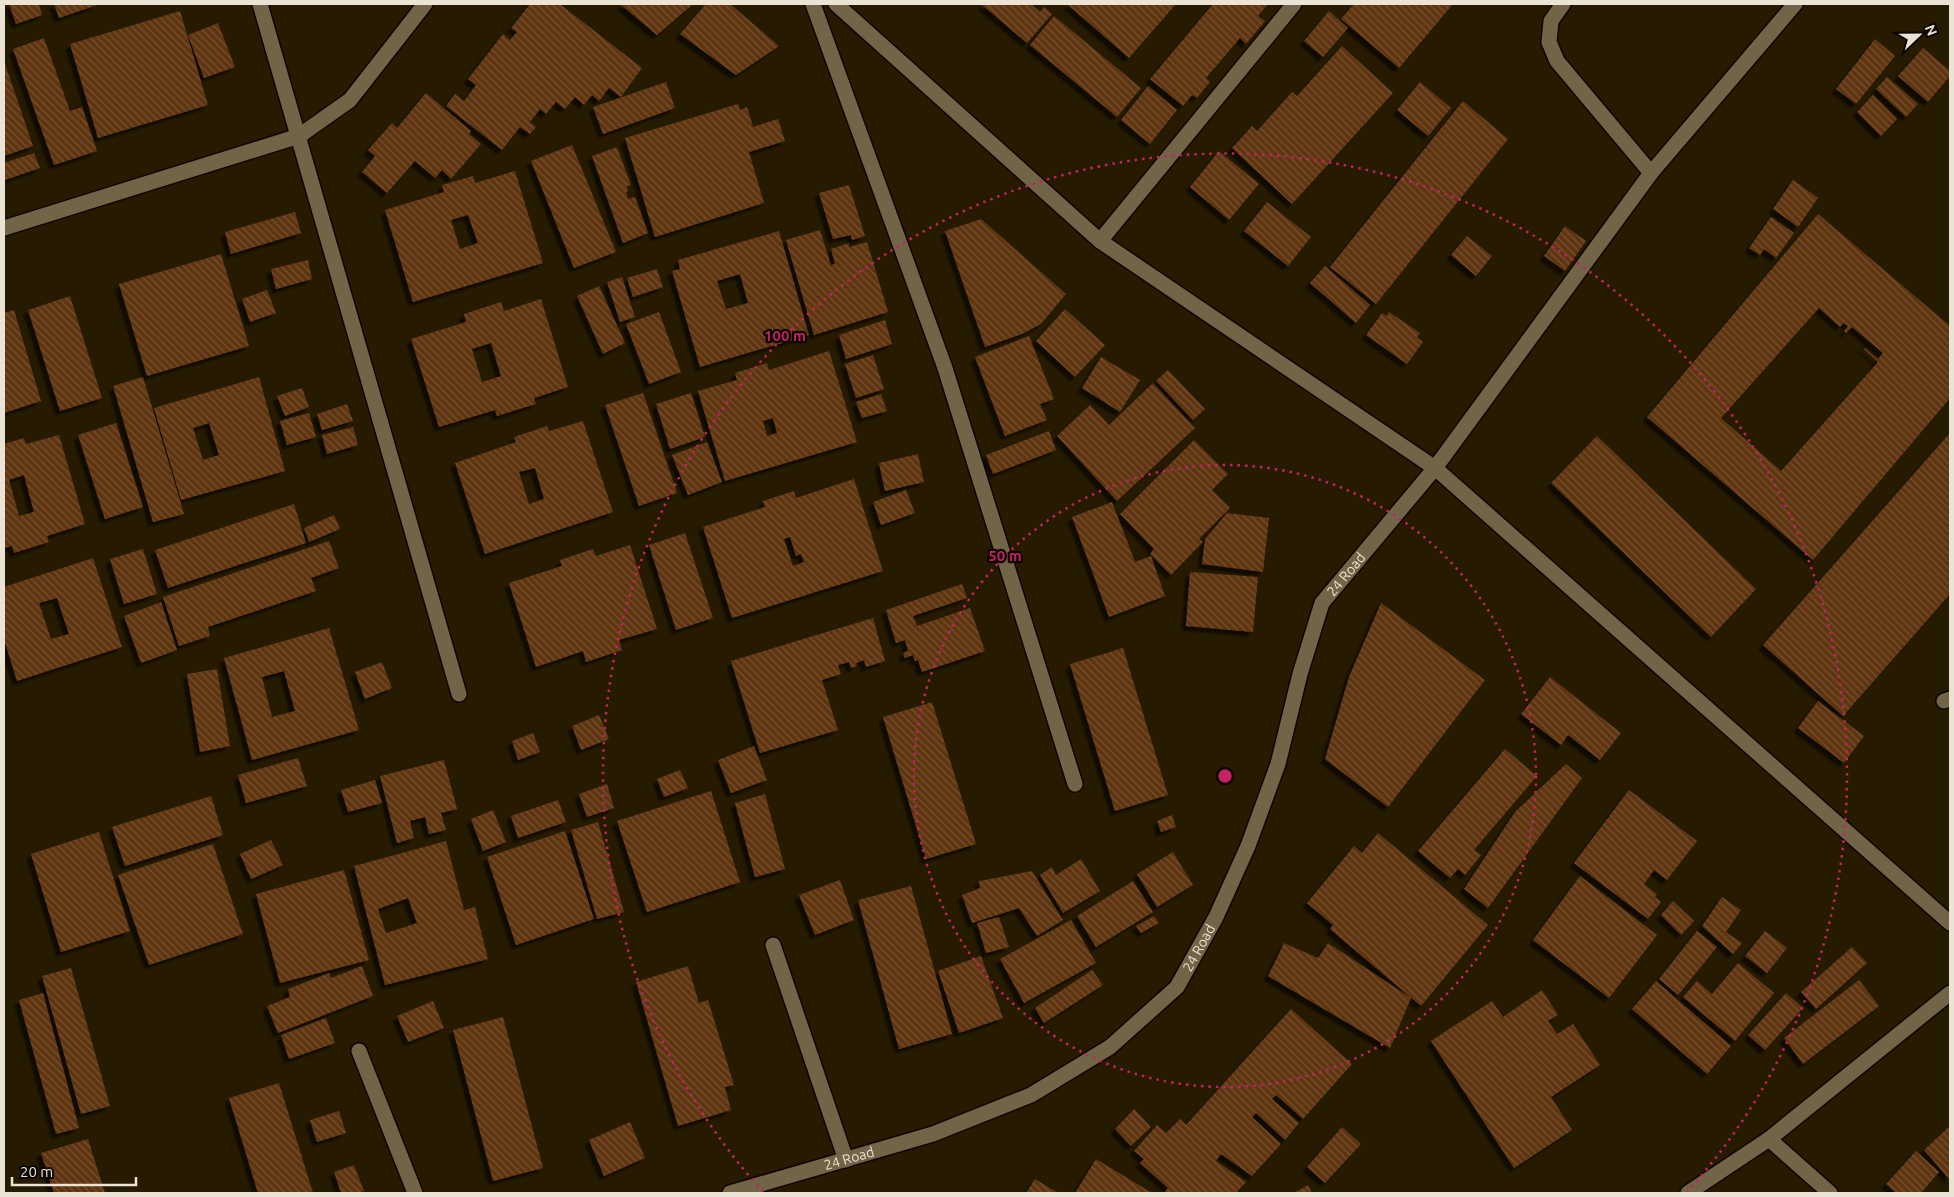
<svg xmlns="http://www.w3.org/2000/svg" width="1954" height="1197" font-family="Ubuntu,sans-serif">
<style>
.building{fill:url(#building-back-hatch);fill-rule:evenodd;filter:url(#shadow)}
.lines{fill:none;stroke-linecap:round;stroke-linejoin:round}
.lane-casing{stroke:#0f0500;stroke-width:18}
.street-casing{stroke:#0f0500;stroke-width:18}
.lane{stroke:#726447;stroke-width:15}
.street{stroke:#726447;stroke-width:15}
.ring{fill:none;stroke:#c42261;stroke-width:2.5;stroke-dasharray:2.5 5}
.labels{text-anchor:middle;stroke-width:4.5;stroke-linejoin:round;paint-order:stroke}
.street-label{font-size:14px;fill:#ebe3d3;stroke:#0b0601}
.centre{fill:#c42261;stroke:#0b0601;stroke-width:2.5}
.ring-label{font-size:15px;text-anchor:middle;font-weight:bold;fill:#c42261;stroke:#0b0601;stroke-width:4.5;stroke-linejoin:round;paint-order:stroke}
</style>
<defs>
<pattern id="building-back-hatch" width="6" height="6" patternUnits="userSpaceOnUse" patternTransform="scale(1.25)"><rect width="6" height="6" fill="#5f3411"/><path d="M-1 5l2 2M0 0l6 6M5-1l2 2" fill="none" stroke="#765133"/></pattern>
<filter id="shadow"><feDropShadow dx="-4.5" dy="4.5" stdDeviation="1" flood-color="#0009"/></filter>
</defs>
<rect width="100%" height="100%" fill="#261b00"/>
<path class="building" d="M 9,4 L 39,4 L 42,15 L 16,24 Z
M 54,4 L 100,4 L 59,18 Z
M 530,4 L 560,4 L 642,68 L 621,97 L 609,88 L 599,101 L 592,95 L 584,105 L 575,97 L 565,109 L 556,102 L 546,114 L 540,109 L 530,122 L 536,127 L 530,134 L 520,127 L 502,150 L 446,106 L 455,94 L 464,101 L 476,85 L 468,79 L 503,34 L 510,40 L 517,32 L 511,28 Z
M 620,4 L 693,4 L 657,35 Z
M 706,4 L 730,4 L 779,46 L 736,75 L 680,34 Z
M 981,4 L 1031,4 L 1040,12 L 1044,7 L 1052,14 L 1027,43 Z
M 1067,4 L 1176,4 L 1129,58 Z
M 1213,4 L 1268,4 L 1258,16 L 1265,21 L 1246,44 L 1240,38 L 1206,78 L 1210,82 L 1197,98 L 1192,95 L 1183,106 L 1150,79 Z
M 1354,4 L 1453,4 L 1399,68 L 1341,19 Z
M 180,11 L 208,105 L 98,138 L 70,44 Z
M 1329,11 L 1348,28 L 1323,57 L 1304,41 Z
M 1054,16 L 1141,88 L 1117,117 L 1030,45 Z
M 218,23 L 235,67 L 204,78 L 188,35 Z
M 44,38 L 70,111 L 82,107 L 97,151 L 54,165 L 13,49 Z
M 1875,39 L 1895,56 L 1856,104 L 1836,89 Z
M 1342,46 L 1393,93 L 1292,204 L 1232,148 L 1252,126 L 1257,131 L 1292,92 L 1297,96 Z
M 1923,48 L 1950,71 L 1950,76 L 1928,102 L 1898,76 Z
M 4,61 L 33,146 L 4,156 Z
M 1887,77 L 1918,104 L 1906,117 L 1876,89 Z
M 666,82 L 675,108 L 603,134 L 593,107 Z
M 1420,82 L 1451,108 L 1428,136 L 1397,110 Z
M 1148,86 L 1177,110 L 1150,144 L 1121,120 Z
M 426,93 L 471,131 L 469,134 L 481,144 L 451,179 L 442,170 L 435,178 L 415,161 L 387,193 L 362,172 L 375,156 L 368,150 L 392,123 L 397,128 Z
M 1873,95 L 1897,119 L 1881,136 L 1857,112 Z
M 1463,101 L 1508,139 L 1376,304 L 1330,267 Z
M 738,104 L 740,110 L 747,107 L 753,127 L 778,119 L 785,141 L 749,152 L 764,203 L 655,237 L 625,138 Z
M 572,145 L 616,252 L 574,268 L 531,161 Z
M 617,147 L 631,185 L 627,186 L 628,191 L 626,192 L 628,199 L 635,197 L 648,233 L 623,243 L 592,156 Z
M 1219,151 L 1259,184 L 1229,220 L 1190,187 Z
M 34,153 L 40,168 L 5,180 L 4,163 Z
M 515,171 L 543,263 L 413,302 L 385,210 L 444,192 L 442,185 L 473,176 L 475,183 ZM 468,215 L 478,243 L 460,249 L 451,220 Z
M 1793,180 L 1818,198 L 1798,227 L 1773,209 Z
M 849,185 L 865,236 L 852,240 L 851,235 L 833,239 L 819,193 Z
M 1267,202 L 1311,237 L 1288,266 L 1244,231 Z
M 295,212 L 301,233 L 231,254 L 225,232 Z
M 1818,214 L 1950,326 L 1950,398 L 1813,560 L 1647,417 ZM 1819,308 L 1840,327 L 1844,323 L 1848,326 L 1844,331 L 1846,333 L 1852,327 L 1883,353 L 1878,359 L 1865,348 L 1864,349 L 1878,362 L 1781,471 L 1721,418 Z
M 1771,217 L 1794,233 L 1776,258 L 1764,249 L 1760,255 L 1749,248 Z
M 981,219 L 1066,294 L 1041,324 L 1022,334 L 985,347 L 945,231 Z
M 1565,226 L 1586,241 L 1565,271 L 1544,256 Z
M 820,230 L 831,265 L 835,264 L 831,249 L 849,243 L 849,247 L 867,242 L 888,312 L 814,335 L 786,240 Z
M 779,231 L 809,335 L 700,367 L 672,271 L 680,269 L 678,260 ZM 740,274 L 748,303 L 726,309 L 717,281 Z
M 1467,236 L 1492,256 L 1476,276 L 1451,255 Z
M 221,254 L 249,346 L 147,376 L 119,284 Z
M 308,260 L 312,279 L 276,289 L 271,269 Z
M 1325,266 L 1370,305 L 1356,323 L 1310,283 Z
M 657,269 L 663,287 L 633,297 L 627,278 Z
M 622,277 L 635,317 L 620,322 L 607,282 Z
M 599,286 L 625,343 L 603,354 L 577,296 Z
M 267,290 L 276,313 L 250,322 L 242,299 Z
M 70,296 L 102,398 L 60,411 L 28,310 Z
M 541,299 L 568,387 L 534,398 L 536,404 L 497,416 L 495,410 L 439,427 L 411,339 L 466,322 L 464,314 L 501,302 L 504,311 ZM 491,343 L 501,376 L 482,382 L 472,349 Z
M 1065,309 L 1105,345 L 1075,377 L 1036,341 Z
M 14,310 L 41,401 L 4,413 L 4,313 Z
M 659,312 L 681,372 L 649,384 L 626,324 Z
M 1389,312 L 1420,333 L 1417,337 L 1423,342 L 1407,364 L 1366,335 L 1382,313 L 1387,316 Z
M 885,320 L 892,344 L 846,359 L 839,335 Z
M 1029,336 L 1054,399 L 1040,404 L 1047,420 L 1005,436 L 975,357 Z
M 829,351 L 857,442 L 725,481 L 698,391 L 737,380 L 735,373 L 767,363 L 769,370 ZM 773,418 L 777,433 L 767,436 L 763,421 Z
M 873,355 L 884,389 L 856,398 L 845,364 Z
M 1101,357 L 1140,380 L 1120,412 L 1082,388 Z
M 1168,370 L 1205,409 L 1193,420 L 1156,381 Z
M 143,377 L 184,514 L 153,522 L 113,386 Z
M 259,377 L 285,471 L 181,500 L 154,408 ZM 209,423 L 219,455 L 203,460 L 193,428 Z
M 1153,383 L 1195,428 L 1117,501 L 1057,436 L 1090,405 L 1109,425 Z
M 302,388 L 309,407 L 285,416 L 277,396 Z
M 643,393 L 677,493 L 639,506 L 605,405 Z
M 691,393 L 705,437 L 670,449 L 656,404 Z
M 881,394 L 887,411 L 862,418 L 856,402 Z
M 347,404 L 353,421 L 322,430 L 317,414 Z
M 309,413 L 316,437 L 287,445 L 280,421 Z
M 583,421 L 613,512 L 485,554 L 455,463 L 516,442 L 514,437 L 547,426 L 549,431 ZM 535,468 L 544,499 L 529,504 L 519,472 Z
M 116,423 L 143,507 L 105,519 L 78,435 Z
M 353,427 L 358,445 L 327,454 L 322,435 Z
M 1049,431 L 1056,450 L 993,474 L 986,455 Z
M 1949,434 L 1950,435 L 1950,594 L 1843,716 L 1763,645 Z
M 59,435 L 85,524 L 47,536 L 49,542 L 14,553 L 12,546 L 4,548 L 4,444 L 24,438 L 26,444 ZM 24,475 L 34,512 L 19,516 L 9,480 Z
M 1597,436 L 1756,589 L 1711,637 L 1551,483 Z
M 1194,440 L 1228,474 L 1212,490 L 1230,508 L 1199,539 L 1203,542 L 1171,575 L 1150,554 L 1154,549 L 1120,514 Z
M 707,442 L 722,482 L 688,495 L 672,455 Z
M 918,454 L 924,482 L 885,491 L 879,463 Z
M 854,479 L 883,571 L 732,618 L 703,527 L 765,507 L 763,501 L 794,491 L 796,498 ZM 790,537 L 796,556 L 801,554 L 804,562 L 793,566 L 784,539 Z
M 906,490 L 915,513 L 881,525 L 873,502 Z
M 1112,502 L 1135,562 L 1151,556 L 1165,596 L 1109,617 L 1072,517 Z
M 294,504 L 306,543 L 168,588 L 155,550 Z
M 1227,513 L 1269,518 L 1263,572 L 1202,564 L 1205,539 Z
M 334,515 L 340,529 L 309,542 L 304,528 Z
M 685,533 L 713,618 L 676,630 L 649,545 Z
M 329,541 L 339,568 L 311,578 L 316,591 L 208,627 L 210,636 L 179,646 L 163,597 Z
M 630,545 L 657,629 L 619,640 L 622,650 L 586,662 L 583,651 L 536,667 L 509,583 L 562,566 L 560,560 L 593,549 L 596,556 Z
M 143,549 L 157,594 L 124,604 L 110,559 Z
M 93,558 L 122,647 L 17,681 L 4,639 L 4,587 ZM 57,598 L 69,634 L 51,639 L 39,603 Z
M 1190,572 L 1258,577 L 1253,632 L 1186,626 Z
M 962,584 L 967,598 L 913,616 L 917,626 L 970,608 L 985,651 L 922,672 L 918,660 L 915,661 L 913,655 L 905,658 L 903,653 L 908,651 L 905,640 L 896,643 L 886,610 Z
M 161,602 L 177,650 L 141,663 L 124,616 Z
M 1381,603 L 1485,680 L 1388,807 L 1325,759 L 1349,677 Z
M 873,618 L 885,661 L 866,667 L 864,660 L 856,663 L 857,666 L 851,668 L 849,662 L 838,665 L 841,674 L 822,680 L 838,730 L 760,753 L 731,661 Z
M 329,628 L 359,730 L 252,760 L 224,658 ZM 284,671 L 295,711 L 272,717 L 262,677 Z
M 1123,648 L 1168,795 L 1115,811 L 1070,664 Z
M 382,662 L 392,688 L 365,699 L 355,672 Z
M 217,669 L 230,746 L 200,752 L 187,674 Z
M 1550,677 L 1621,733 L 1600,760 L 1568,735 L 1561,745 L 1521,714 Z
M 1818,701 L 1864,736 L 1844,763 L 1798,728 Z
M 932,702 L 976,844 L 926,859 L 883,717 Z
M 599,715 L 609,739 L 581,750 L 572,726 Z
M 533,733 L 540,752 L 518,760 L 512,741 Z
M 754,746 L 767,780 L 731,793 L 718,760 Z
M 1505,749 L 1537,776 L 1474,850 L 1481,855 L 1465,875 L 1458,869 L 1450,878 L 1418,851 Z
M 298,758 L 307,786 L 246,803 L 238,775 Z
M 444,760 L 457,809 L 441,813 L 446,830 L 429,834 L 425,817 L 410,821 L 414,838 L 397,843 L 380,776 Z
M 1566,764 L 1582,778 L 1488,908 L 1464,889 L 1515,812 Z
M 680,770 L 688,788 L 664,797 L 657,779 Z
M 375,780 L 382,803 L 348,812 L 341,790 Z
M 607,784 L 614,808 L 587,817 L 579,794 Z
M 1629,790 L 1697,841 L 1667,880 L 1654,870 L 1644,884 L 1657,894 L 1655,897 L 1661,902 L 1648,919 L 1574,863 Z
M 711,791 L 740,882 L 647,912 L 617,821 Z
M 765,794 L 785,869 L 755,877 L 735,803 Z
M 211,796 L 223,835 L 125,866 L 112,827 Z
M 558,800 L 566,822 L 518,838 L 511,816 Z
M 493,810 L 506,842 L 483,851 L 471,819 Z
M 1172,815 L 1176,827 L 1161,832 L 1157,821 Z
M 598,822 L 624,912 L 597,919 L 571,830 Z
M 565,831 L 594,919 L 516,945 L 487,857 Z
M 99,832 L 130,931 L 61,952 L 31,854 Z
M 1378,833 L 1488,925 L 1421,1006 L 1330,929 L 1333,925 L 1307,903 L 1354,846 L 1362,853 Z
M 271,840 L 283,865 L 251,879 L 240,854 Z
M 446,841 L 464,910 L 475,907 L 488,959 L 385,985 L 354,866 ZM 408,898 L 417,923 L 386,933 L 378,909 Z
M 213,844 L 243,934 L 149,965 L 118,875 Z
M 1173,852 L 1193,885 L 1157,907 L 1137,874 Z
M 1081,859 L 1100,891 L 1063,913 L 1040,875 L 1052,867 L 1056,875 Z
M 344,870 L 369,960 L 280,983 L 256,894 Z
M 1032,871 L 1063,920 L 1037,936 L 1019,908 L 972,923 L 962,895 L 980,888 L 979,881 Z
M 1580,876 L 1657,935 L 1609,998 L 1533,940 Z
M 840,880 L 854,920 L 815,935 L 799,895 Z
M 1133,881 L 1153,912 L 1096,947 L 1077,916 Z
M 911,886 L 952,1034 L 899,1049 L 858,900 Z
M 1722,897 L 1741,910 L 1726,932 L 1742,943 L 1733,954 L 1702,926 Z
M 1673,901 L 1694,921 L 1681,935 L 1661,915 Z
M 1154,916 L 1159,923 L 1141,933 L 1136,926 Z
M 999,917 L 1009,947 L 986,953 L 977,923 Z
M 1071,920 L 1096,963 L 1024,1003 L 1000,959 Z
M 1697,931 L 1717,947 L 1678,995 L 1659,979 Z
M 1765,931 L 1787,948 L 1767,973 L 1745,956 Z
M 1284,943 L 1318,958 L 1328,943 L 1411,998 L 1390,1048 L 1268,976 Z
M 1852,947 L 1867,963 L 1816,1009 L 1801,992 Z
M 981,956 L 1003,1018 L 959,1033 L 938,971 Z
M 1738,963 L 1774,993 L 1735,1041 L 1683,997 L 1697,981 L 1712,994 Z
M 362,966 L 373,996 L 278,1033 L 267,1006 L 290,997 L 288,989 L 329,973 L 331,978 Z
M 688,966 L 699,1003 L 708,1000 L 734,1085 L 725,1087 L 731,1110 L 678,1126 L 636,982 Z
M 71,968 L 110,1106 L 81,1114 L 42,976 Z
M 1092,970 L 1103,985 L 1044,1023 L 1035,1008 Z
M 1859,980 L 1879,1006 L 1803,1064 L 1784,1038 Z
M 1656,981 L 1731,1046 L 1707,1074 L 1632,1009 Z
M 1542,990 L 1558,1015 L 1548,1021 L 1557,1034 L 1573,1024 L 1600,1065 L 1551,1097 L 1572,1130 L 1514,1168 L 1431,1041 L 1492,1001 L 1503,1017 Z
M 43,993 L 79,1128 L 56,1134 L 19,1000 Z
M 1786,993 L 1803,1008 L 1765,1050 L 1748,1035 Z
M 433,1001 L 444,1028 L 408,1042 L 397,1016 Z
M 1291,1009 L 1352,1064 L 1303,1119 L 1276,1095 L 1272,1099 L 1299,1123 L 1285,1140 L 1256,1113 L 1252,1117 L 1281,1144 L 1252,1176 L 1221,1154 L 1216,1161 L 1246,1182 L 1236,1193 L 1164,1193 L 1168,1188 L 1140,1163 L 1144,1159 L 1134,1151 L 1157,1125 L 1166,1133 L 1180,1119 L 1186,1125 Z
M 503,1017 L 543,1168 L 493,1181 L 453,1030 Z
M 326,1018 L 335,1043 L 289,1059 L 281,1035 Z
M 279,1083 L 313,1193 L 258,1193 L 229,1098 Z
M 1134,1109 L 1151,1127 L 1131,1146 L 1115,1129 Z
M 339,1111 L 346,1133 L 317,1142 L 310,1120 Z
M 630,1122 L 645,1158 L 604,1176 L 589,1140 Z
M 1950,1126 L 1950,1180 L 1924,1150 Z
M 1342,1127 L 1361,1144 L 1325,1183 L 1307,1167 Z
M 88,1139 L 105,1193 L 54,1193 L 41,1153 Z
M 1916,1151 L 1939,1172 L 1921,1193 L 1896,1193 L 1886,1184 Z
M 1096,1159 L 1152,1193 L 1075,1193 Z
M 354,1165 L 364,1191 L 357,1193 L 341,1193 L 334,1172 Z
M 1035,1179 L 1058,1193 L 1026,1193 Z
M 1308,1185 L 1312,1193 L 1294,1193 Z"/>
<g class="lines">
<defs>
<path id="lane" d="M 1563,4 L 1551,21 L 1549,42 L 1557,61 L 1651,173
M 1944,701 L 1950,699
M 773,945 L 846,1160
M 359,1051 L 415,1193"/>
<g id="street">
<path d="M 260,4 L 459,694"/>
<path d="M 813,4 L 945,368 L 1075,784"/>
<path d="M 836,4 L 1100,241 L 1435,468 L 1950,923"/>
<path d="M 4,228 L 299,136 L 350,100 L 425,4"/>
<path d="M 1100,241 L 1294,4"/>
<path d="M 1769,1139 L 1830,1193"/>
<path id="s1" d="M 730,1193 L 933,1134 L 1031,1095 L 1110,1047 L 1177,987 L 1216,917 L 1248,846 L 1278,764 L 1300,674 L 1322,603 L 1435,468 L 1651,173 L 1795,4"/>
<path d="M 1688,1193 L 1769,1139 L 1950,993"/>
</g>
</defs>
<use href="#lane" class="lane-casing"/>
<use href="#street" class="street-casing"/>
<use href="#lane" class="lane"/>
<use href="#street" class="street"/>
</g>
<g class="ring">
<circle cx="1225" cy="776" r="311"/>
<path d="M763 1192A622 622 0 1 1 1687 1192"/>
</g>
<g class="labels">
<g class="street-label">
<text dy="5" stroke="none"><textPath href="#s1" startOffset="949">24 Road</textPath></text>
<text dy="5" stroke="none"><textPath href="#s1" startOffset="544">24 Road</textPath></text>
<text dy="5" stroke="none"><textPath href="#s1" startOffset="124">24 Road</textPath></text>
</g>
</g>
<circle cx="1225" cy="776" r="8" class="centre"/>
<g class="ring-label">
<text x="785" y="341">100 m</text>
<text x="1005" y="561">50 m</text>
</g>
<rect width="1954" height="1197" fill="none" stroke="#ebe3d3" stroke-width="10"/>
<g transform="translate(1919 35) rotate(68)" stroke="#0b0601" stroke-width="4" paint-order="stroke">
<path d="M0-4L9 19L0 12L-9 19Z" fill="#ebe3d3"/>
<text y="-8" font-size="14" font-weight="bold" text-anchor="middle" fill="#ebe3d3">N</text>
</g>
<path d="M12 1177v8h124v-8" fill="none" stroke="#ebe3d3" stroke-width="2.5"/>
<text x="20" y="1177" font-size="15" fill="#ebe3d3" stroke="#0b0601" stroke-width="4" paint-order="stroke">20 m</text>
</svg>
